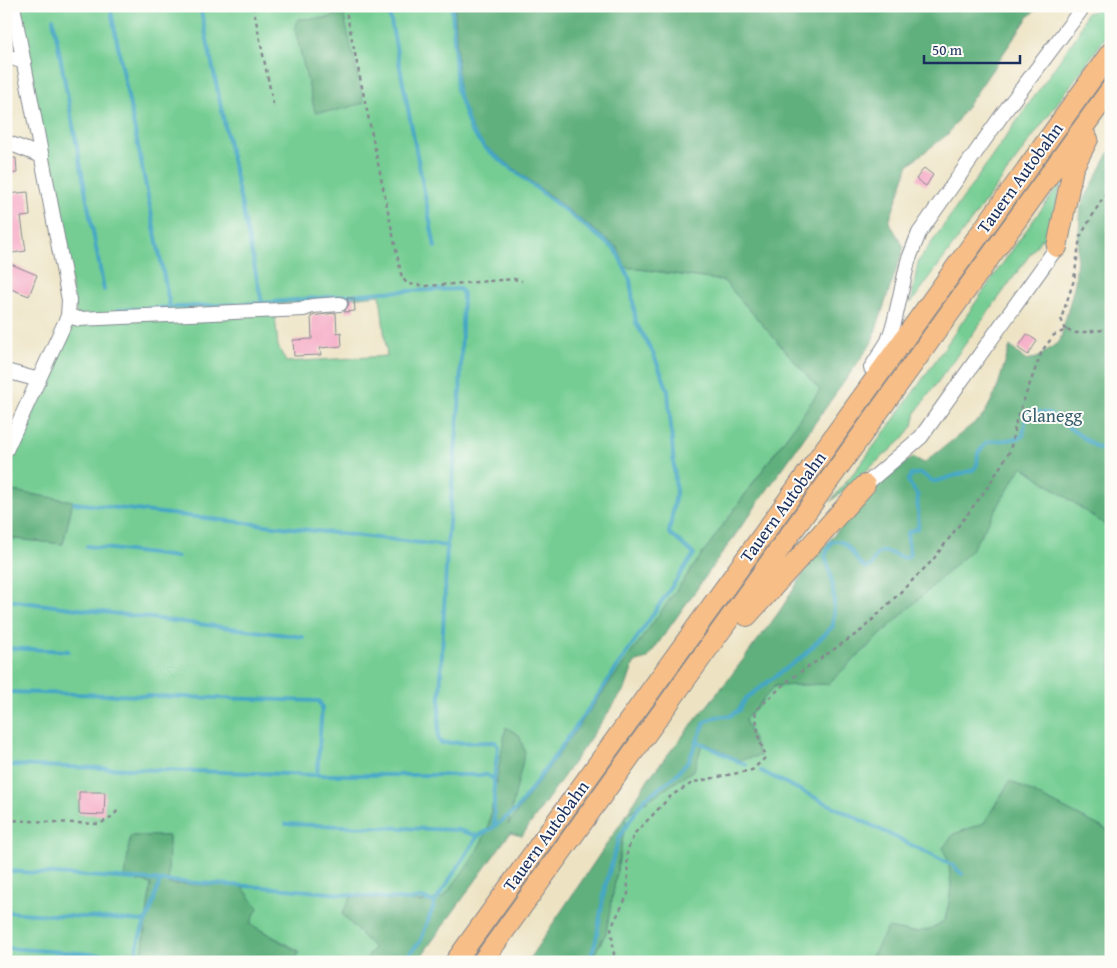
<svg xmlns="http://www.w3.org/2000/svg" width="1117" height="968" font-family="'Gentium Book Plus',serif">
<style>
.green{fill:#75cd93;stroke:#487e78;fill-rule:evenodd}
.forest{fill:#60b07d;stroke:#3e706e}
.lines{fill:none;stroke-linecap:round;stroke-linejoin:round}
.stream{stroke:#45a7c5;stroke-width:4}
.building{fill:#f5a6c3}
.minor-casing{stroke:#848990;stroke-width:16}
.highway-casing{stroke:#848990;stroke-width:22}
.path{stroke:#848990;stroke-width:2.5;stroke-dasharray:4 4;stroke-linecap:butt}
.minor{stroke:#fff;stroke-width:14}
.highway{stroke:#f7be87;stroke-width:20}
.labels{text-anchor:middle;stroke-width:4;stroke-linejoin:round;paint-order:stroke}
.street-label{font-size:18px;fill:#1b2f5e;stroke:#fdfcf7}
.park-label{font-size:18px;fill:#365e6e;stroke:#fdfcf7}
</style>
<rect width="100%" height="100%" fill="#fdfcf7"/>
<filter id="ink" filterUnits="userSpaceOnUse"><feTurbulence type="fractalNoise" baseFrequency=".02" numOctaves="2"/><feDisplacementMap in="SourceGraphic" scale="10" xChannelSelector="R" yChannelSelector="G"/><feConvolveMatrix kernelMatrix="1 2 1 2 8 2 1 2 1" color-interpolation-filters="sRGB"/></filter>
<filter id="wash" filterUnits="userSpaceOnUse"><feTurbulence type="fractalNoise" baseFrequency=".0096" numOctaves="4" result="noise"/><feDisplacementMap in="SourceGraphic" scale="20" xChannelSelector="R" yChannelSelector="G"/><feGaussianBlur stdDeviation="1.12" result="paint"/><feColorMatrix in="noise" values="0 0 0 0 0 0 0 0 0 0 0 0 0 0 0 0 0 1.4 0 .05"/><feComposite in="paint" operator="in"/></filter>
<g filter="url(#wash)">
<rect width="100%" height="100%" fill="#ede3c3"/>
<path class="green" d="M 14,6 L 455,6 L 459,97 L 476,139 L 618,248 L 625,267 L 724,281 L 820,390 L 507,826 L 524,752 L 519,735 L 506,728 L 488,829 L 472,860 L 444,897 L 421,902 L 351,897 L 342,914 L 374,948 L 364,962 L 295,962 L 299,951 L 250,924 L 242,886 L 168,884 L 169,836 L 130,836 L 151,884 L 141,962 L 6,962 L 6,538 L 63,544 L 73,501 L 6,490 L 6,462 L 77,315 ZM 343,12 L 309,88 L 298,20 L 328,18 ZM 380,295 L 387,356 L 286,362 L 278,346 L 274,305 Z
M 1098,6 L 1111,6 L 1111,30 L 911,303 L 918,262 L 1078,34 L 1086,13 L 1094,11 Z
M 1061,183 L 1047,245 L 1042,238 L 916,412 L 913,426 L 902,440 L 830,502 C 914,401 981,288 1061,183 Z
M 1022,466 L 1111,529 L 1111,832 L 1010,781 L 984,823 L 954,834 L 943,848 C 954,875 952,892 945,920 C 923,936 913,933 888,928 L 869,962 L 590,962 L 606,933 L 627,814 L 694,770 L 703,742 L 739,760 L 745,720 L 775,686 L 828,684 L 972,549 Z"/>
<path class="forest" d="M 455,6 L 1041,6 L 1029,16 L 948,134 L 909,164 L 889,222 L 904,247 L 871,344 L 647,659 L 634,663 L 626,687 L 522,836 L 510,833 L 417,962 L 364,962 L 374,948 L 342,914 L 351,897 L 421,902 L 444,897 L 472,860 L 488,829 L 506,727 L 519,735 L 525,752 L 508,825 L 820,390 L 724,281 L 625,267 L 618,248 L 476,139 L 459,97 Z
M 343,12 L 364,103 L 335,111 L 315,112 L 295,30 L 298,19 L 328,18 Z
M 1111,149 L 1111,529 L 1022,466 L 972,549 L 828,684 L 775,686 L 745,720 L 760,756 L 739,760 L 703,742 L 694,770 L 627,814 L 606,933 L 590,962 L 527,962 L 627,814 L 648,779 L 727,681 L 779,612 L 809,565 L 858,506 L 886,477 L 913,457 L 924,463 L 983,416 L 996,392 L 1010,346 L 1025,360 L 1037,358 L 1060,341 L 1075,283 L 1081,206 Z
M 6,490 L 73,501 L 63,544 L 6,538 Z
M 1010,781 L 1111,832 L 1111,962 L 869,962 L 888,928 C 913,933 923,936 945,920 C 952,892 954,875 943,848 L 954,834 L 984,823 Z
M 130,836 L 169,836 L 168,884 L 242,886 L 258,908 L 250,924 L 299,952 L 295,962 L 141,962 L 151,884 L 125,878 Z"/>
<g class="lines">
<path class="stream" d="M 110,6 L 170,307
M 200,6 L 262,303
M 388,6 L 435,247
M 53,19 L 104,290
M 118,310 L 262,303 L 382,292 L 460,289 L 463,294 L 460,395 L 447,546 L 438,739 L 441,743 L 495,742 L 498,747 L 494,779 L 494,827
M 74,503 L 447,546
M 87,546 L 177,557
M 6,600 L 303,637
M 6,648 L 68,651
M 6,692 L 319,701 L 322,707 L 317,775
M 697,741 L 746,765
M 6,765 L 317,775 L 487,775 L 494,779
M 761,771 L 952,865 L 962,874
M 286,824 L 458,830 L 478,836
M 6,871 L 263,887 L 408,900 L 421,898 L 435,902
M 6,912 L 144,921
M 6,948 L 135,957
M 136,962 C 135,945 143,926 150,912 C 155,903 155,891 160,882
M 403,962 L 421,940 L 435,902 L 478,836 L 494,827 L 517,809 L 592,704 L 694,554 L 669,533 L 676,493 L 668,390 L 653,353 L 636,323 L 630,280 L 616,250 L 485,148 L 471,131 L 457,90 L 452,6
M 589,962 L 596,940 L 605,887 L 619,837 L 644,799 L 673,778 L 689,760 L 705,722 L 715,717 L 730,716 L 739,710 L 746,698 L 803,656 L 833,626 C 835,601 834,580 825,556 L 831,542 C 851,536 851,560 866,568 L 871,566 C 879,542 887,554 905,558 L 910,555 L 907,533 L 918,528 C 920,516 916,508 918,496 L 908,481 L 911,475 L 921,473 L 932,481 L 937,481 L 973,470 L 977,465 L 978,453 L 987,442 C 997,440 1016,441 1023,436 L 1026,416 L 1032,411 L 1048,413 L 1098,448 L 1111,449"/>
</g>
<g id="blocks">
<path class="building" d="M 16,158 L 17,173 L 6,174 L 6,159 Z
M 924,168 L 933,175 L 926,186 L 916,179 Z
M 28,192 L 30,216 L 21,217 L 26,251 L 6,254 L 7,194 Z
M 6,262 L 37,275 L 29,296 L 6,287 Z
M 347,298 L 354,298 L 355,311 L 344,312 L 349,304 Z
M 336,313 L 337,333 L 341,332 L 342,346 L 320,348 L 321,355 L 294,356 L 293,340 L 312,339 L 311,316 Z
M 1027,334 L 1037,341 L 1028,355 L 1018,348 Z
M 79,792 L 105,792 L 104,815 L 79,814 Z"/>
</g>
</g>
<g filter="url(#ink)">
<use href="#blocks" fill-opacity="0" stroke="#848990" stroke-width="1"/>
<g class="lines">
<defs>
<path id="minor" d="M 6,56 L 24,62
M 6,142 L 42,156
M 68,316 L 79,319 L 304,309 L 312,306 L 340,304
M 871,368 L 888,341 L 894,323 L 908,261 L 919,233 L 1002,115 L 1084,6
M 6,371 L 39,380
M 6,450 L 68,316 L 69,300 L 13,6
M 865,485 L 921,437 L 1057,247"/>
<path id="highway" d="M 1057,247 L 1073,168 L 1088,139
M 747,616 L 865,485
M 455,962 L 1111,52
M 482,962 L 1111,89"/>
</defs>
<use href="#minor" class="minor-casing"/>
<use href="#highway" class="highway-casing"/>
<path class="path" d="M 253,6 L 274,108
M 345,6 L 402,278 L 408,284 L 428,286 L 514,279 L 522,281
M 1066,330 L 1061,319 L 1074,280 L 1080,237 L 1111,184
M 6,820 L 99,824 L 111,818 L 120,808
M 609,962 L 614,954 L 611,928 L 628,894 L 627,851 L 635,833 L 672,795 L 694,782 L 752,770 L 766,757 L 759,739 L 755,711 L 789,680 L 862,630 L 932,561 L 987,488 L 1010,451 L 1016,421 L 1042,351 L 1054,335 L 1066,330 L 1076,333 L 1111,329"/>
<use href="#minor" class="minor"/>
<use href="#highway" class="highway"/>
</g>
</g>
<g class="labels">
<g class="street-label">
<text transform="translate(1020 178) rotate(-54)" y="6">Tauern Autobahn</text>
<text transform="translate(783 507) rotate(-54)" y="6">Tauern Autobahn</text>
<text transform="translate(546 836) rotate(-54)" y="6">Tauern Autobahn</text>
</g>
<g class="park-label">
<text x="1052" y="422">Glanegg</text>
</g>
</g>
<rect width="1117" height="968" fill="none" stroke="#fdfcf7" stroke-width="25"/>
<path d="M924 55v8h96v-8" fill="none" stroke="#1b2f5e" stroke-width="2.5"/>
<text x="932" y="55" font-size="15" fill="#1b2f5e" stroke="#fdfcf7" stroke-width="4" paint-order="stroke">50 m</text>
</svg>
